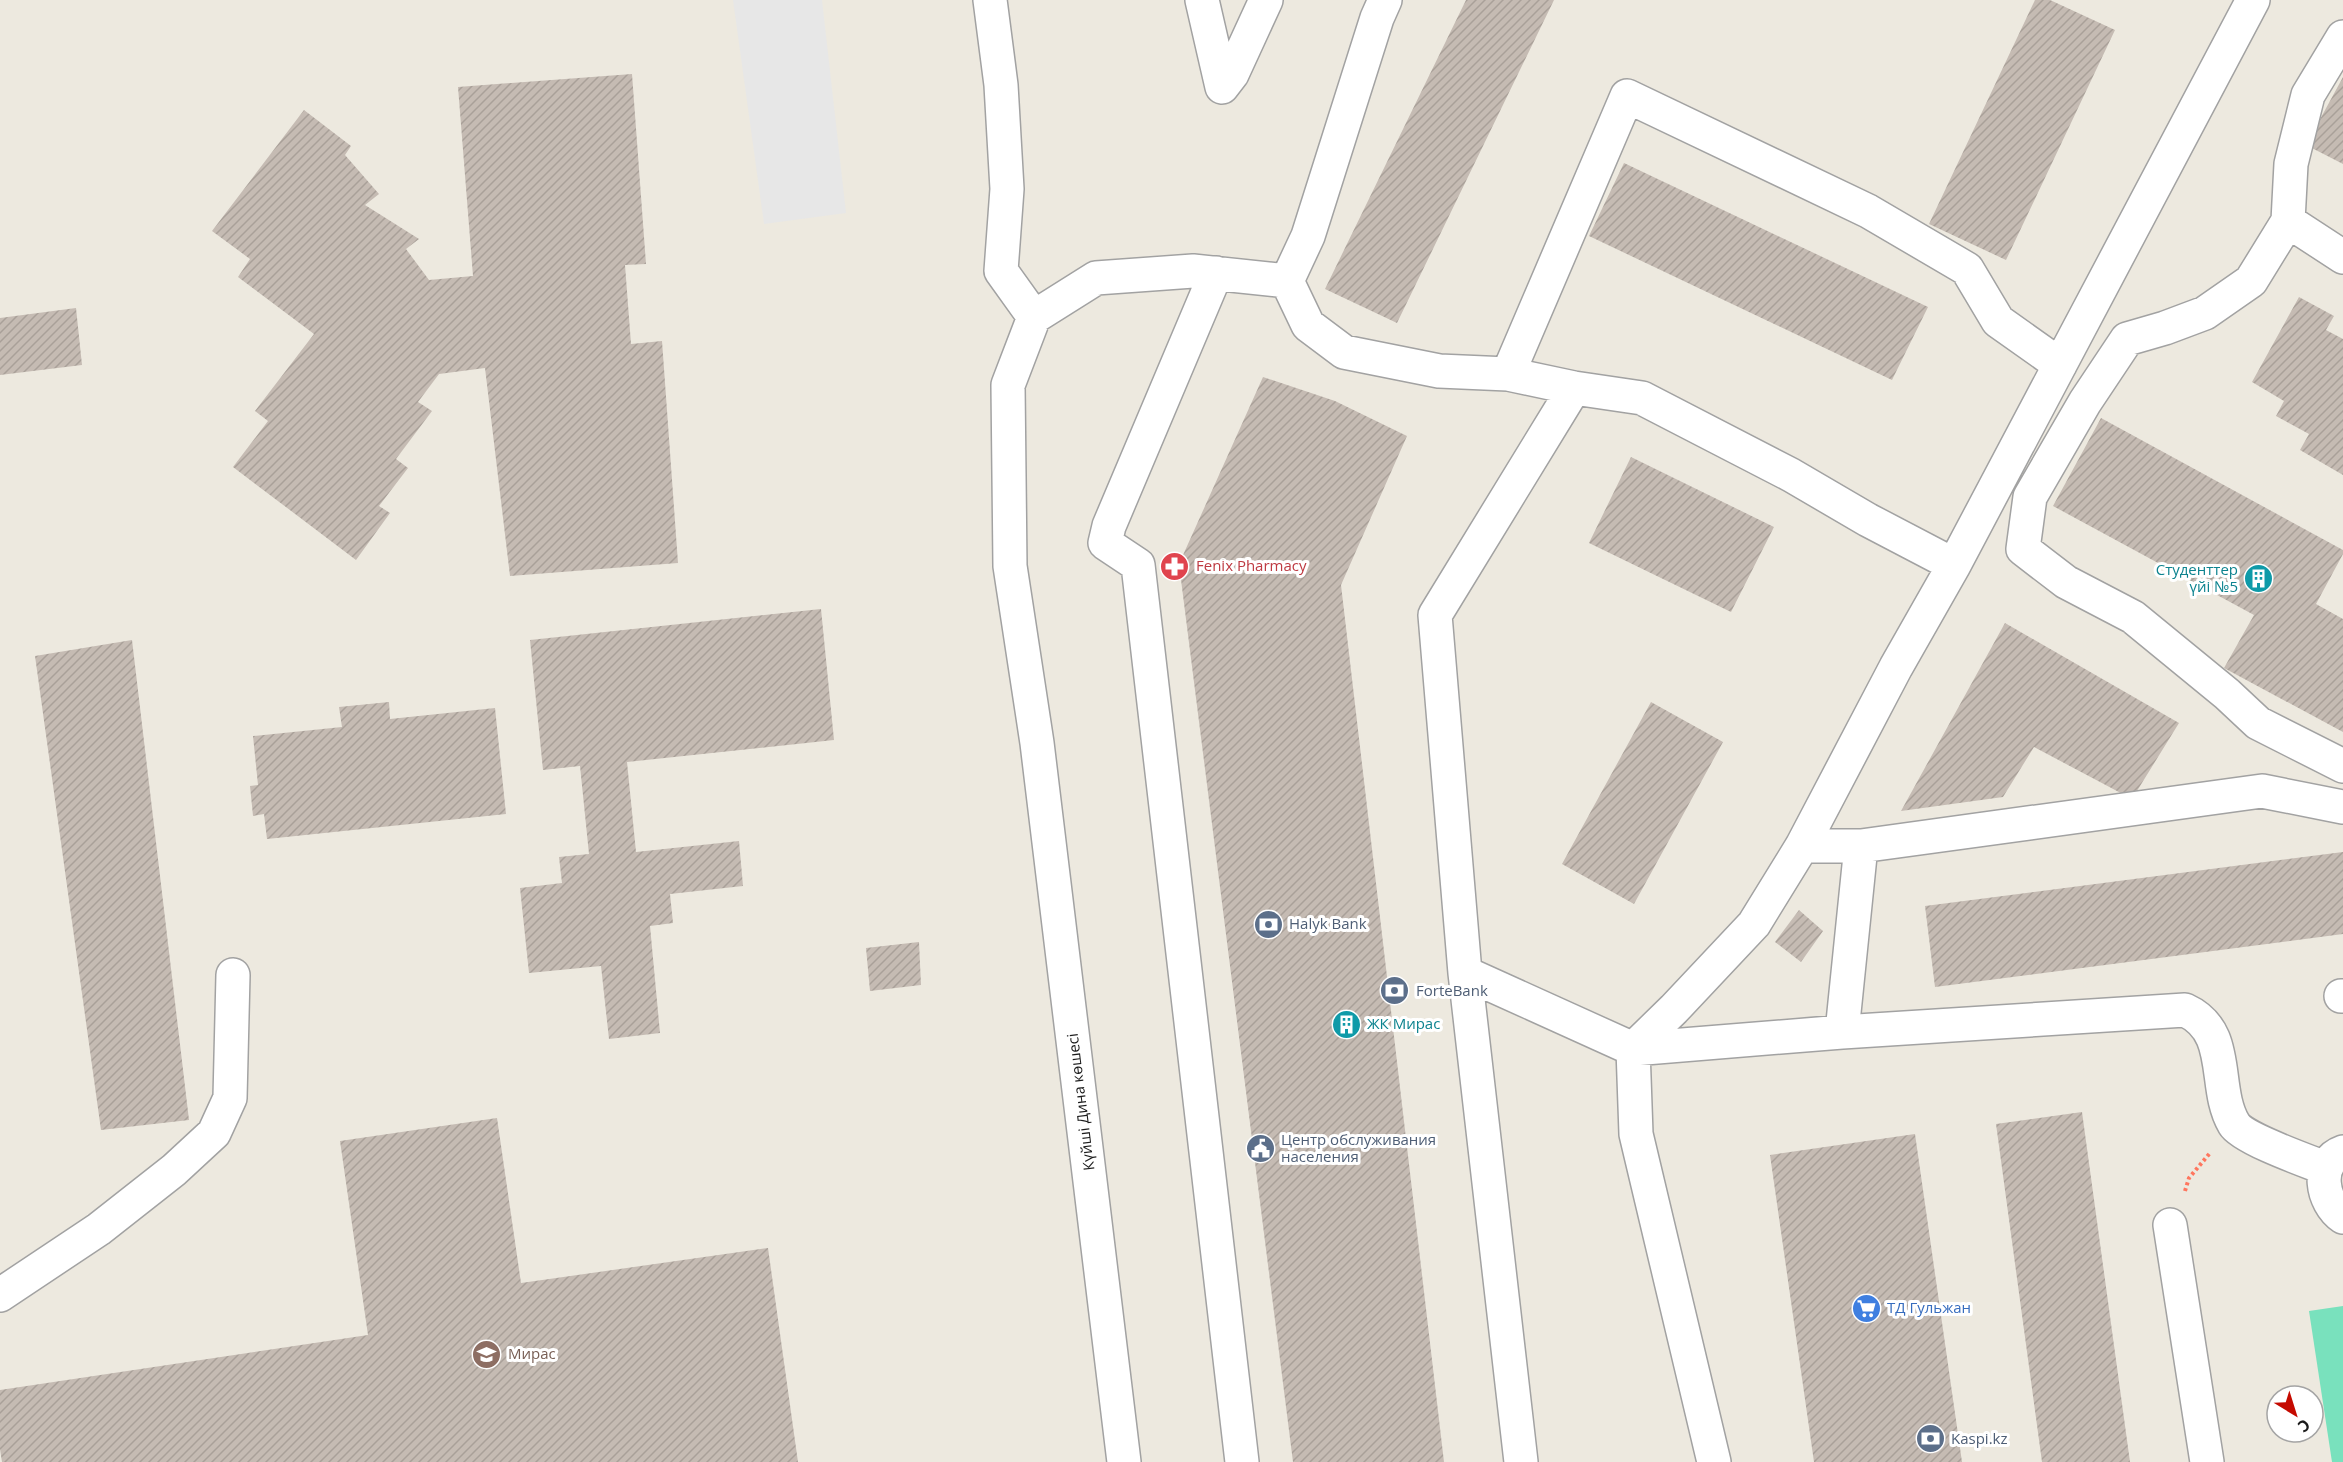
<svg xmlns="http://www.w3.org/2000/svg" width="2343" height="1462" font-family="'Open Sans',sans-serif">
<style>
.pitch{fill:#79e1bd}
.parking{fill:#e7e7e7}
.building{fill:url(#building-hatch)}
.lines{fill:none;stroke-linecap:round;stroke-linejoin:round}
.minor-casing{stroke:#a2a2a2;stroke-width:36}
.path{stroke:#ff765e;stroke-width:4;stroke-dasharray:3 3;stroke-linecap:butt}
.minor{stroke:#fff;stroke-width:33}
.labels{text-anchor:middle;stroke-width:6;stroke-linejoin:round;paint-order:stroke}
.health-label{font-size:15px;fill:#be3a42;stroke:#fff;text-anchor:start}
.culture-label{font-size:15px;fill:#0d838f;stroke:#fff;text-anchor:end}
.service-label{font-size:15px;fill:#4e5e75;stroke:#fff;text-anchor:start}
.street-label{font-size:15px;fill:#1b1b1b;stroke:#fff}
.shop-label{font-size:15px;fill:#366cbe;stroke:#fff;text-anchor:start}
.education-label{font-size:15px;fill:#785e54;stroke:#fff;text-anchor:start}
</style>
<defs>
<pattern id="building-hatch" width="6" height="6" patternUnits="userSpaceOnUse" patternTransform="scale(1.5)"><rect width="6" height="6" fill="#c5bbb3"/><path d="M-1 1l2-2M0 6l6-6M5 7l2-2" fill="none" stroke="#a9a099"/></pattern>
</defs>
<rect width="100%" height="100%" fill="#ede9df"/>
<path class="pitch" d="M 2343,1306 L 2343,1462 L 2332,1462 L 2309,1311 Z"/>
<path class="parking" d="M 733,0 L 822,0 L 846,213 L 764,224 Z"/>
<path class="building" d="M 1466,0 L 1554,0 L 1397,323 L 1325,289 Z
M 2035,0 L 2050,0 L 2115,30 L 2006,260 L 1929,224 Z
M 632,74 L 646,264 L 625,265 L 631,344 L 662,341 L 678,563 L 510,576 L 485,368 L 439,374 L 418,402 L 432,411 L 396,459 L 408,468 L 379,506 L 390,513 L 356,560 L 233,467 L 268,421 L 255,411 L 314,334 L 238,277 L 250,259 L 212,231 L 304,110 L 351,146 L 345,155 L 379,194 L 365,205 L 419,239 L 406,249 L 429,280 L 473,276 L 458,87 Z
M 2343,77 L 2343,164 L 2306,145 Z
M 1624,163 L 1928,307 L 1892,380 L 1589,236 Z
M 2299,297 L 2334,316 L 2326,330 L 2343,339 L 2343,475 L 2300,450 L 2309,434 L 2276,416 L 2284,401 L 2252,382 Z
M 76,308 L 82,365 L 0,375 L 0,318 Z
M 1263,377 L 1335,401 L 1407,436 L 1341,585 L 1444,1462 L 1293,1462 L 1179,564 Z
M 2101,418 L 2343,550 L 2343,554 L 2316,604 L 2343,619 L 2343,732 L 2224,668 L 2254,615 L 2053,506 Z
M 1631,457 L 1774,527 L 1731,612 L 1589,543 Z
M 821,609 L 834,740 L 627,762 L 636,852 L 739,841 L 743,886 L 670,894 L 673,923 L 650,926 L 660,1033 L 609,1039 L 601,966 L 529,973 L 520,888 L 562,883 L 559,857 L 589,854 L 580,766 L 543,770 L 530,640 Z
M 2005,623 L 2179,723 L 2132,799 L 2034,747 L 2003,797 L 1901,811 Z
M 132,640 L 189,1120 L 101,1130 L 35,656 Z
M 389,702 L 390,719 L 495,708 L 506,814 L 267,839 L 264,814 L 253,816 L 250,786 L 258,785 L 253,736 L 342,727 L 339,707 Z
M 1651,702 L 1723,742 L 1634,904 L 1562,864 Z
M 2343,852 L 2343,934 L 1935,987 L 1925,906 Z
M 1799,910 L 1823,931 L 1801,962 L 1775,942 Z
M 919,942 L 921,985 L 870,991 L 866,948 Z
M 2082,1112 L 2130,1462 L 2042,1462 L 1996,1124 Z
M 497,1118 L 521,1283 L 768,1248 L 798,1462 L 2,1462 L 0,1449 L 0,1390 L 368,1335 L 340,1141 Z
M 1915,1134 L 1962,1462 L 1814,1462 L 1770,1155 Z"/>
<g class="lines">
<defs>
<path id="minor" d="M 990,0 L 1001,85 L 1007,189 L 1001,271 L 1034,317
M 1202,0 L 1222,87 L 1232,74 L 1266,0
M 1385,0 L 1377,18 L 1308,236 L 1287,281 L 1308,325 L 1344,352 L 1439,371 L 1508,374 L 1574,388 L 1642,398 L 1791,475 L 1868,520 L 1954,565
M 2343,37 L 2308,95 L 2291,164 L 2288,221 L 2343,257
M 2288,221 L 2251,281 L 2205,313 L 2165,328 L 2127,339 L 2085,402 L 2030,497 L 2023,549 L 2066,582 L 2133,617 L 2227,694 L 2258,723 L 2343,766
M 1216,273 L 1109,526 L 1105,543 L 1138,565 L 1242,1462
M 1508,374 L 1627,96 L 1868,211 L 1967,269 L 1998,321 L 2060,365
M 1802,846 L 1861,846 L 2262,791 L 2343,807
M 1465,973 L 1633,1049 L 1842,1032 L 2185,1010 C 2233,1032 2212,1087 2234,1124 C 2242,1138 2307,1161 2325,1168
M 2341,996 L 2343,996
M 1842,1032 L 1861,846
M 2343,1152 C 2314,1162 2322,1203 2343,1217
M 2170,1225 L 2207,1462
M 0,1295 L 99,1229 L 174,1170 L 214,1133 L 230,1098 L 233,975
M 1124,1462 L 1037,743 L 1010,566 L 1008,385 L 1034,317 L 1096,278 L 1193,271 L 1287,281
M 1521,1462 L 1465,973 L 1435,615 L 1574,388
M 1714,1462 L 1636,1134 L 1633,1049 L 1674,1009 L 1754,924 L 1802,846 L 1896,667 L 1954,565 L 2253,0"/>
</defs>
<use href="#minor" class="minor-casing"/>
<path class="path" d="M 2185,1191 L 2189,1178 L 2210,1153"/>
<use href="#minor" class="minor"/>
</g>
<defs>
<symbol id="pharmacy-disc" viewBox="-11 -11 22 22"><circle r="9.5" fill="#e0444e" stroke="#fff"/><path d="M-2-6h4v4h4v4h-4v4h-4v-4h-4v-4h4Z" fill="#fff"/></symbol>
<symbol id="building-disc" viewBox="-11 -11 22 22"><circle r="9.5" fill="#0f9aa8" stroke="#fff"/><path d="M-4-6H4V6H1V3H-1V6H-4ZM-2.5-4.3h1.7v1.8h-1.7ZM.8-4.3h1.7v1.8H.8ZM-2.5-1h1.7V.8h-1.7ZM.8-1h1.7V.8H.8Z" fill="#fff"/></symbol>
<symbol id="bank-disc" viewBox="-11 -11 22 22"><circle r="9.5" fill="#5c6f8a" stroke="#fff"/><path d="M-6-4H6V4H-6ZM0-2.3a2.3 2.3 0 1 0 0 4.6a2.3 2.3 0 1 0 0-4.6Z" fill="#fff"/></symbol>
<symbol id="civic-disc" viewBox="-11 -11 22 22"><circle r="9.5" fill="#5c6f8a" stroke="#fff"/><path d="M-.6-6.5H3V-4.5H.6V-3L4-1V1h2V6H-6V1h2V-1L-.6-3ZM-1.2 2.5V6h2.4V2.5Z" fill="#fff"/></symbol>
<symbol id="supermarket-disc" viewBox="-11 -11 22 22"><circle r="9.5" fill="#3f7fe0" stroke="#fff"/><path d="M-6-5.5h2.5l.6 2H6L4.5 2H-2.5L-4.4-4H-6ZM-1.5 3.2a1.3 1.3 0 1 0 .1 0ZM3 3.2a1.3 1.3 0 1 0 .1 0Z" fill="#fff"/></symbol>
<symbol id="school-disc" viewBox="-11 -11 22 22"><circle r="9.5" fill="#8d6e63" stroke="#fff"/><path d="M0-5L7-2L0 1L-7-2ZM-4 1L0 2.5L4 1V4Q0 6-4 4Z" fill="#fff"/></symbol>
</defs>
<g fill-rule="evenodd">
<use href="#pharmacy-disc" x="1158" y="550" width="33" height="33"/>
<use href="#building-disc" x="2242" y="562" width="33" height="33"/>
<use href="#bank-disc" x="1252" y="908" width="33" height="33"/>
<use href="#bank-disc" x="1378" y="974" width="33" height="33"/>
<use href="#building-disc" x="1330" y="1008" width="33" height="33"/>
<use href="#civic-disc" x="1244" y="1132" width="33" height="33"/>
<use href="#supermarket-disc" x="1850" y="1292" width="33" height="33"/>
<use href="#school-disc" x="470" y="1338" width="33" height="33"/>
<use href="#bank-disc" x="1914" y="1422" width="33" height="33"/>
</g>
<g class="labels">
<g class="health-label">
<text x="1196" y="571">Fenix Pharmacy</text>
</g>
<g class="culture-label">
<text x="2238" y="575">Студенттер<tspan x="2238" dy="17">үйі №5</tspan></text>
<text x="1367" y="1029" text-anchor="start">ЖК Мирас</text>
</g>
<g class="service-label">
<text x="1289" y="929">Halyk Bank</text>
<text x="1416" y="996">ForteBank</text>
<text x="1281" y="1145">Центр обслуживания<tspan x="1281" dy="17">населения</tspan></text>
<text x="1951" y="1444">Kaspi.kz</text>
</g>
<g class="street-label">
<text transform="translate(1081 1102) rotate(-97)" y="5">Күйші Дина көшесі</text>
</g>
<g class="shop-label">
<text x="1887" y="1313">ТД Гульжан</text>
</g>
<g class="education-label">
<text x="508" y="1359">Мирас</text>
</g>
</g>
<g transform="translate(2295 1414) rotate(142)"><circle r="28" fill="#ffffff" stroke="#a4a4a4" stroke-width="1.5"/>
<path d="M0-4.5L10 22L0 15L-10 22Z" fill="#c50a00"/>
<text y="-9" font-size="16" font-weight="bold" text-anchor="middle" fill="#1b1b1b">С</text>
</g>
</svg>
